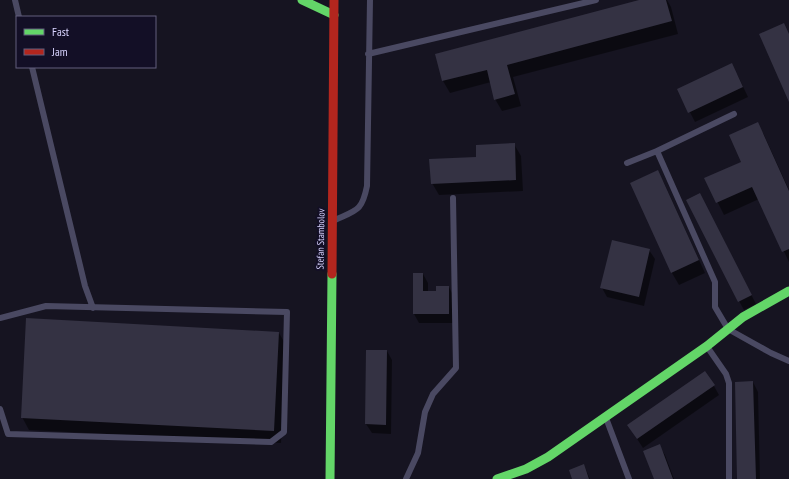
<svg xmlns="http://www.w3.org/2000/svg" width="789" height="479" font-family="'PT Sans Narrow',sans-serif">
<style>
.shadow{fill:#0007}
.building{fill:#343243}
.lines{fill:none;stroke-linecap:round;stroke-linejoin:round}
.lane{stroke:#4a4962;stroke-width:6}
.fast{stroke:#63d668;stroke-width:9}
.jam{stroke:#b3261e;stroke-width:9}
.labels{text-anchor:middle;stroke-width:4;stroke-linejoin:round;paint-order:stroke}
.street-label{font-size:10px;fill:#d9d4ff;stroke:#130f26}
</style>
<rect width="100%" height="100%" fill="#161421"/>
<path class="shadow" d="M 643,0 L 667,0 L 671,7 L 678,34 L 513,77 L 521,106 L 502,111 L 495,99 L 491,82 L 450,93 L 443,81 L 436,55 Z
M 737,74 L 748,97 L 695,122 L 678,89 Z
M 757,123 L 764,135 L 789,190 L 789,262 L 759,199 L 724,215 L 706,179 L 742,162 Z
M 514,144 L 521,156 L 523,191 L 439,195 L 432,183 L 477,158 Z
M 657,171 L 664,183 L 705,273 L 679,285 L 672,273 L 631,183 Z
M 705,204 L 756,304 L 744,310 L 739,301 Z
M 649,250 L 655,259 L 644,306 L 607,297 L 602,288 Z
M 423,274 L 428,283 L 428,292 L 437,292 L 449,287 L 454,297 L 454,323 L 419,323 L 414,314 Z
M 279,333 L 286,345 L 281,443 L 29,430 L 22,417 Z
M 387,351 L 392,360 L 391,434 L 372,433 L 366,424 Z
M 753,382 L 758,392 L 760,479 L 738,479 Z
M 714,386 L 719,395 L 643,448 L 628,425 Z
M 659,446 L 665,455 L 674,479 L 655,479 Z
M 584,465 L 590,479 L 573,479 Z"/>
<path class="building" d="M 639,0 L 666,0 L 672,21 L 507,65 L 515,94 L 494,100 L 487,70 L 442,81 L 435,54 Z
M 784,23 L 789,34 L 789,102 L 759,34 Z
M 732,63 L 743,87 L 688,113 L 677,89 Z
M 758,122 L 789,191 L 789,249 L 782,252 L 752,187 L 716,203 L 704,178 L 741,162 L 729,135 Z
M 515,143 L 516,180 L 431,184 L 429,159 L 476,157 L 476,145 Z
M 658,170 L 699,260 L 671,273 L 630,183 Z
M 700,193 L 752,295 L 738,302 L 686,200 Z
M 612,240 L 650,249 L 639,297 L 600,288 Z
M 413,273 L 423,273 L 423,291 L 436,291 L 436,286 L 449,286 L 449,314 L 413,314 Z
M 26,318 L 279,332 L 274,431 L 21,418 Z
M 366,350 L 387,350 L 386,425 L 365,424 Z
M 705,371 L 715,385 L 637,439 L 627,425 Z
M 753,381 L 756,479 L 737,479 L 735,382 Z
M 660,444 L 673,479 L 654,479 L 643,451 Z
M 584,464 L 589,479 L 572,479 L 569,470 Z"/>
<g class="lines">
<path class="lane" d="M 15,0 L 19,17
M 368,54 L 596,0
M 32,67 L 85,286 L 93,308
M 657,151 L 734,114
M 627,163 L 657,151 L 715,282 L 715,307 L 728,329 L 771,353 L 789,361
M 335,220 C 357,210 362,211 367,186 L 370,0
M 0,318 L 46,306 L 287,312 L 284,432 L 271,442 L 8,434 L 0,409
M 708,348 L 726,374 L 729,383 L 729,479
M 606,418 L 629,479
M 406,479 L 418,453 L 425,412 L 433,394 L 456,368 L 453,198"/>
<path class="fast" d="M 302,0 L 334,15
M 330,479 L 332,274
M 497,479 L 526,469 L 548,457 L 707,346 L 743,317 L 789,291"/>
<path class="jam" d="M 332,274 L 334,0"/>
</g>
<g class="labels">
<g class="street-label">
<text transform="translate(320 239) rotate(-89)" y="4">Stefan Stambolov</text>
</g>
</g>
<rect x="16" y="16" width="140" height="52" fill="#130f26" stroke="#625e7d"/>
<rect x="24" y="29" width="20" height="6" fill="#63d668" stroke="#625e7d"/>
<text x="52" y="36" font-size="12" fill="#d9d4ff">Fast</text>
<rect x="24" y="49" width="20" height="6" fill="#b3261e" stroke="#625e7d"/>
<text x="52" y="56" font-size="12" fill="#d9d4ff">Jam</text>
</svg>
